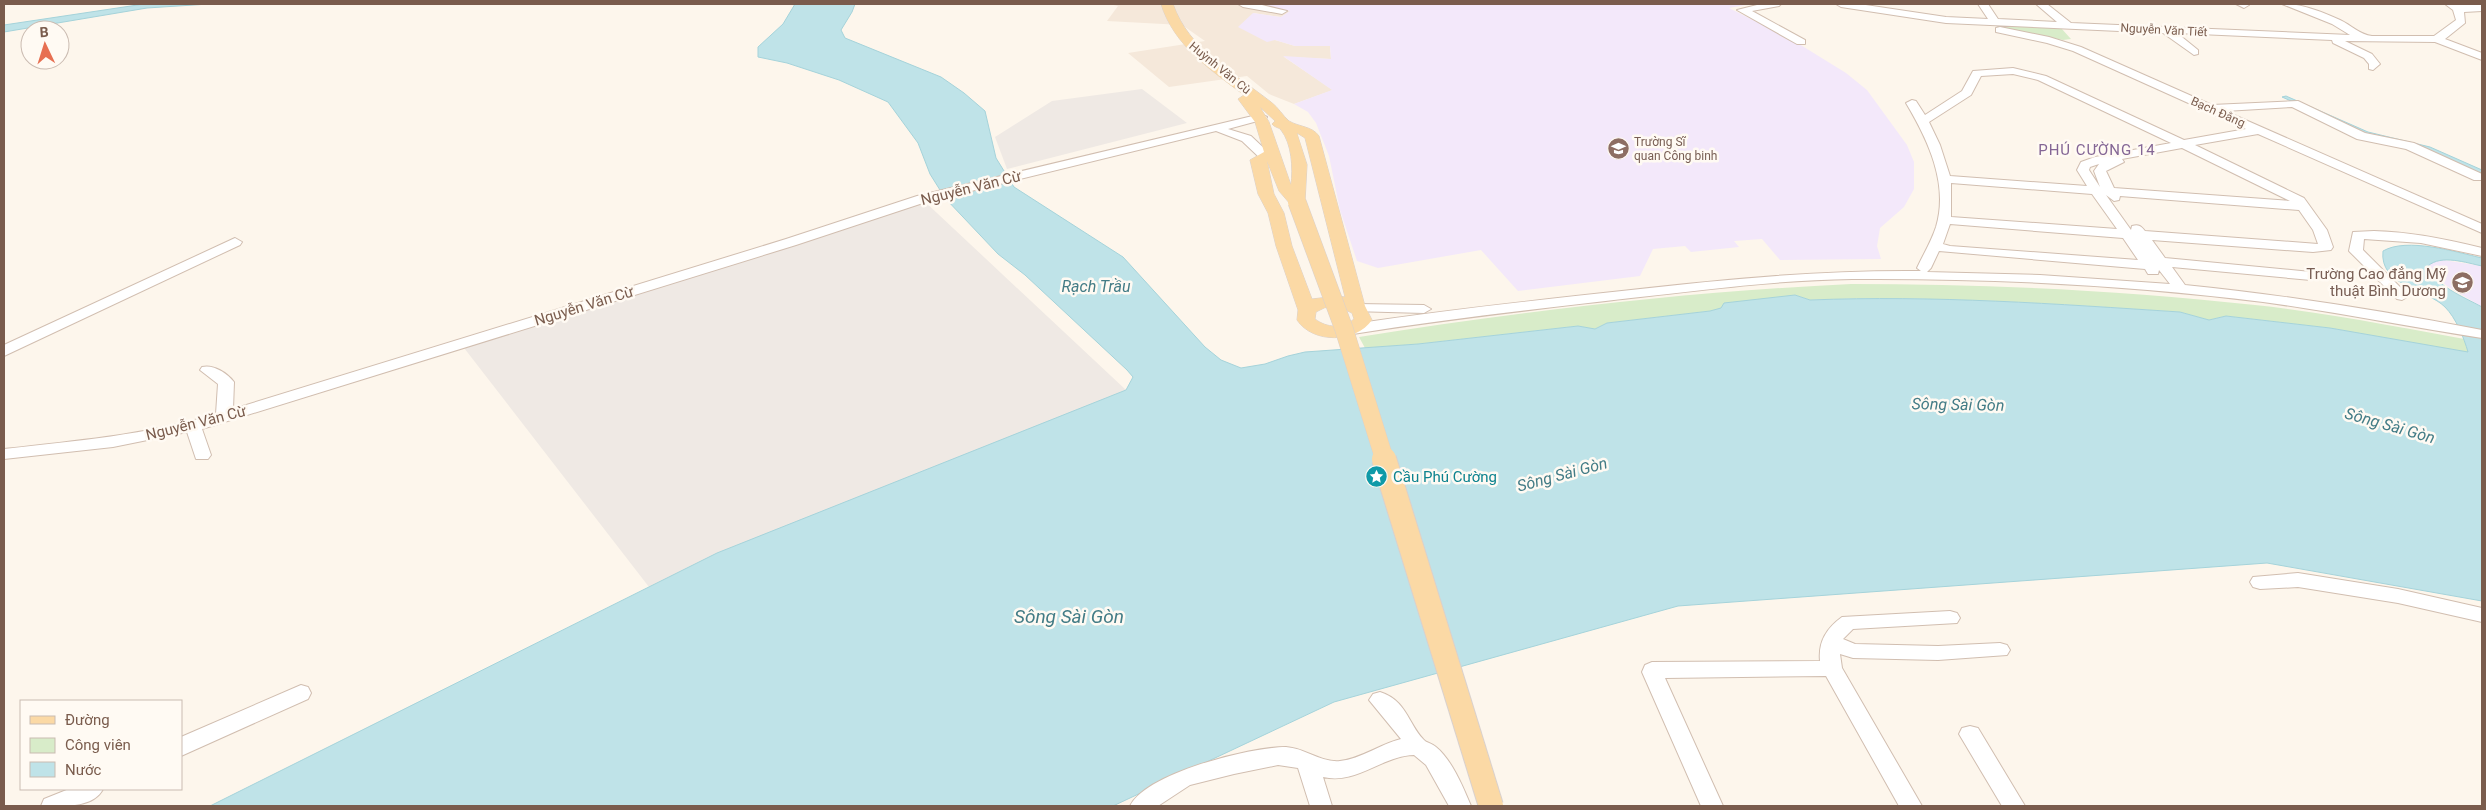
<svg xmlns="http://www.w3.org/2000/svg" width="2486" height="810" font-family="Roboto,sans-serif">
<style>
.residential{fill:#f5e8da}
.industrial{fill:#efe9e4}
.education{fill:#f3e8fa}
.green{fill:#d8ecc9}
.water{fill:#bfe3e8;stroke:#a5d3da}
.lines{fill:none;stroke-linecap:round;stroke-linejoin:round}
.minor-casing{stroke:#d1beb0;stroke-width:2}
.major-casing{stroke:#dad1cd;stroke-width:1}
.minor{fill:#fff;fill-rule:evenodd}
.major{fill:#fbd9a5;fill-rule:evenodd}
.major-bridge-far1-casing{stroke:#dad1cd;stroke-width:19;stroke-linecap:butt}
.major-bridge-casing{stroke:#dad1cd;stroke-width:26;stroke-linecap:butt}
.major-bridge-far1{stroke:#fbd9a5;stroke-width:18}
.major-bridge{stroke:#fbd9a5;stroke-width:24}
.labels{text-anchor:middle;stroke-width:5;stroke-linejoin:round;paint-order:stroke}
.far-street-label{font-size:12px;fill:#7a5c4d;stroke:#fffaf3}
.far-education-label{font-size:12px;fill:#785e54;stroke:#fffaf3;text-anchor:start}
.far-quarter-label{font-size:15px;letter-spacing:1px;fill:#846695;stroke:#fffaf3}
.street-label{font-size:15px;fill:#7a5c4d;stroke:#fffaf3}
.education-label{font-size:15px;fill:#785e54;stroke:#fffaf3;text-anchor:end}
.culture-label{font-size:15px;fill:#0d838f;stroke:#fffaf3;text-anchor:start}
.water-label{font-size:16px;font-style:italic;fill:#437c86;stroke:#fffaf3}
.near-water-label{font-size:19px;font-style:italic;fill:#437c86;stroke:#fffaf3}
</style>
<rect width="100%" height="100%" fill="#fdf6ec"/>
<path class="residential" d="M 1109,4 L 1257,4 L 1291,11 L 1281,17 L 1253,13 L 1275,40 L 1295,46 L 1330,46 L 1331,59 L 1284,57 L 1333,90 L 1294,104 L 1269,94 L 1247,76 L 1169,87 L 1128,53 L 1205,41 L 1182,25 L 1107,21 L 1118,6 Z"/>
<path class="industrial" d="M 1142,89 L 1187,123 L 1007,169 L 995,137 L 1052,101 Z
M 922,199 L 1126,390 L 649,587 L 461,344 Z"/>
<path class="education" d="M 1257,4 L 1751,4 L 1729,8 L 1791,39 L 1846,73 L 1867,90 L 1907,145 L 1914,162 L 1914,189 L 1904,207 L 1880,228 L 1877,246 L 1881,259 L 1780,260 L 1762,239 L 1734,241 L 1739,247 L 1691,252 L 1685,246 L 1653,249 L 1640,276 L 1518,291 L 1481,250 L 1378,268 L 1357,261 L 1340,210 L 1329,156 L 1316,123 L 1308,112 L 1294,104 L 1332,90 L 1283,56 L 1331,59 L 1330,46 L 1295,46 L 1275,40 L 1267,42 L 1238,27 L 1253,13 L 1281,17 L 1290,11 Z
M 2443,260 L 2482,266 L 2482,307 L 2447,286 L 2430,272 L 2428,265 L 2432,262 Z"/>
<path class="green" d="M 1986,24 L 2061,28 L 2071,39 L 2063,40 Z
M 1851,284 C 1985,284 2121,290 2255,305 C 2331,313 2407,329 2482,342 L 2482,355 L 2330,328 L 2226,316 L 2209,320 L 2180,312 C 2057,304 1934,295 1810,300 L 1795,295 L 1710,311 L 1607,323 L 1595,329 L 1578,326 L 1418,344 L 1365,348 L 1359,337 C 1521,311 1686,292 1851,284 Z"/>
<path class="water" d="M 144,4 L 209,4 L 147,8 L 4,32 L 4,25 Z
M 795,4 L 855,4 L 852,12 L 841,30 L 845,38 L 941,77 L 964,93 L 985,111 L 996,158 L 1014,187 L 1123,257 L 1205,347 L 1221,360 L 1241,368 L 1265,364 L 1288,356 L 1305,352 L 1418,344 L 1578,326 L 1595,329 L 1607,323 L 1710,311 L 1721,308 L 1724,303 L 1795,295 L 1810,300 C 1934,295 2057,304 2180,312 L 2209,320 L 2226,316 L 2330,328 L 2468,352 C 2464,338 2456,318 2445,307 C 2427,289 2379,286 2383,251 C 2407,237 2456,252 2482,258 L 2482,266 C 2467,263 2441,254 2428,266 C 2435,286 2464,297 2482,307 L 2482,601 L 2267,563 L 1678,606 L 1334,702 L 1113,806 L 210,806 L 717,553 L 1126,390 L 1133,377 L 1127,370 L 1025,275 L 998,254 L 945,198 L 930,174 L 918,143 L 888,102 L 839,80 L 787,63 L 758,57 L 758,47 L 783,24 Z
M 2286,96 L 2368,132 L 2430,147 L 2482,170 L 2482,175 L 2443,157 L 2368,135 L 2282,97 Z"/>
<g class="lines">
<defs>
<path id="minor" d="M 1238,4 L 1258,4 L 1287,11 L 1282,14 L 1243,7 Z
M 1761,4 L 1781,4 L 1779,6 L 1752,11 L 1805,40 L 1805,44 L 1797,44 L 1737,10 Z
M 1836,4 L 1859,4 L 1946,17 L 1988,19 L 1978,4 L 1988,4 L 1998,19 L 2057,22 L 2036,4 L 2047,4 L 2071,23 L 2350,35 L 2332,24 L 2282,4 C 2300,3 2323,12 2340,20 C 2351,25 2360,35 2372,36 L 2434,36 L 2456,20 L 2453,10 L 2445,4 L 2482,5 L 2482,11 L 2464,12 L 2465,23 L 2445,39 L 2482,53 L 2482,60 L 2435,42 L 2345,41 L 2372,54 L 2380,64 L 2373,70 L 2369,69 L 2369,64 L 2364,58 L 2333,43 L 2332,40 L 2177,33 L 2198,50 L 2198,54 L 2194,55 L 2163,33 L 1946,23 L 1841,7 Z
M 2236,4 L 2248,4 L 2249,5 L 2244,8 Z
M 2000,27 L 2049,37 L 2081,47 L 2212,105 L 2298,101 L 2365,133 L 2414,143 L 2482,174 L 2482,180 L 2474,180 L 2406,149 L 2357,139 L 2292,107 L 2225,111 L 2482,224 L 2482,233 L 2258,134 L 2195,145 L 2304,198 L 2327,230 L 2333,247 L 2331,250 L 2313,252 L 2152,240 L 2165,258 L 2311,272 L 2318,276 L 2311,280 L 2172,267 L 2185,285 C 2285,295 2384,311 2482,330 L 2482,338 C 2409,327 2336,312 2263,302 C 2127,285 1989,278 1852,279 C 1778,280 1704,290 1631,298 C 1538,309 1445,319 1353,334 L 1345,329 L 1353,324 C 1445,310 1538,300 1631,290 C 1728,279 1823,270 1921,271 L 1917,268 C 1924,253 1931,242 1936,227 C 1949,184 1928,140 1906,103 L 1912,100 L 1916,101 L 1925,115 L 1962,91 L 1973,71 L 2013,68 L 2046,76 L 2184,140 L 2246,129 L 2073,51 L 2047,43 L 1996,32 L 1996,28 ZM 2013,74 L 2038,80 L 2171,143 L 2095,157 L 2081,162 L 2077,170 L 2087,186 L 1950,176 L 1940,145 L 1929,122 L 1971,95 L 1981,76 ZM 2182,148 L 2290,201 L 2114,188 L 2106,171 L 2124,162 L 2122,159 ZM 2099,164 L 2094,171 L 2100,187 L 2089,170 L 2090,167 ZM 1951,183 L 2092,194 L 2117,229 L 1951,217 ZM 2106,195 L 2114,201 L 2119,200 L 2120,196 L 2299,210 L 2313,230 L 2318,244 L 2145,231 C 2141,226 2139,224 2132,226 L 2131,230 ZM 1950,224 L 2123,238 L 2138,260 L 1950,246 L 1943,244 ZM 1939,251 L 2145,269 L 2148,274 L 2158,274 L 2159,270 L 2170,284 L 2040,275 L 1927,272 L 1931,268 Z
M 1261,114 L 1267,117 L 1265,119 L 1228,129 L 1251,136 L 1269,153 L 1271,156 L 1269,159 L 1261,159 L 1242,141 L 1216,131 L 926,202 L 796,245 L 202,429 L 211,455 L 208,459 L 196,459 L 187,432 L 113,447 L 4,459 L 4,449 C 75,441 147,435 216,414 L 218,384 L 200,370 L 202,367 C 213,364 227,373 234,382 L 233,409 L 786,239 L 917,196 Z
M 2374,231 C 2411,232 2446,239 2482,248 L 2482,256 L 2421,243 L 2364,239 L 2363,250 L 2409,296 L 2402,300 L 2397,299 L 2349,251 L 2353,232 Z
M 235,238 L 242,242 L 240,245 L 4,356 L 4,345 Z
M 1357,304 L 1424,305 L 1431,309 L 1424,313 L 1352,311 L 1350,308 Z
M 2298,573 L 2398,589 L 2482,608 L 2482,622 L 2398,603 L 2298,587 L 2260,589 L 2253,587 L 2250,582 L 2253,577 Z
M 1950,611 L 1957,613 L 1960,618 L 1957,623 L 1853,629 L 1843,639 L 1855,644 L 1938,646 L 2000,643 L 2007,645 L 2010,650 L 2007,655 L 1938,660 L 1853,658 L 1840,654 L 1842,668 L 1922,806 L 1899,806 L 1826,676 L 1665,678 L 1723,806 L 1701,806 L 1642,672 L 1645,665 L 1652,662 L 1820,661 C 1818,641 1827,628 1842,617 Z
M 301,685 L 308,687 L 311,693 L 308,699 L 181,756 L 181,737 Z
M 1380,692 C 1406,700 1408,723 1423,739 C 1426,743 1432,743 1436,747 C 1452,760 1463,787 1471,806 L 1449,806 L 1426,765 L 1414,755 C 1381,756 1357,785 1323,777 L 1332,806 L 1310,806 L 1298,768 L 1278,765 L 1234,774 L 1190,785 L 1158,806 L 1130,806 C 1146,773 1250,747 1286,747 C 1305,748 1321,763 1340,761 C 1361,759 1380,744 1401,739 L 1369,700 L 1373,694 Z
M 1970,726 L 1978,728 L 2025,806 L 2002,806 L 1959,734 L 1962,728 Z
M 69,789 L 103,789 C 93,809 60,806 41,806 L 44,799 Z"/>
<path id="major" d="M 1161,4 L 1173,4 C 1189,50 1234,73 1271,102 C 1278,107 1283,116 1289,121 C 1299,127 1312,126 1319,136 L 1365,306 L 1372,320 C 1356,343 1313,344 1297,320 L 1298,310 L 1276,246 L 1268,213 L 1258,194 L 1250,160 L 1264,152 L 1255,122 L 1238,99 L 1244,95 C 1211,70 1174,46 1161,4 ZM 1260,107 L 1275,121 L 1272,124 C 1275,128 1279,127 1281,130 C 1292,144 1293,168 1291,185 L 1269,122 ZM 1297,133 L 1305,138 L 1345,297 L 1337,296 L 1312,299 L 1292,246 L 1284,213 L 1274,194 L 1267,161 L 1279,191 L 1291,205 L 1303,205 L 1305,202 L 1307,165 ZM 1337,306 L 1352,313 L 1354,319 C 1342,329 1327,328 1315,319 L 1316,312 L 1324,308 Z"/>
</defs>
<use href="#minor" class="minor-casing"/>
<use href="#major" class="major-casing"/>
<use href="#minor" class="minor"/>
<use href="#major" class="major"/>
<defs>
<path id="major-bridge-far1" d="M 1297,202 L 1344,329 L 1385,461"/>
<path id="major-bridge" d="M 1384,459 L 1491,806"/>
</defs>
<use href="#major-bridge-far1" class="major-bridge-far1-casing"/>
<use href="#major-bridge" class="major-bridge-casing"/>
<use href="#major-bridge-far1" class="major-bridge-far1"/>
<use href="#major-bridge" class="major-bridge"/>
</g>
<defs>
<symbol id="university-disc" viewBox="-11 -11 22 22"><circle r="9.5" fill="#8d6e63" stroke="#fffaf3"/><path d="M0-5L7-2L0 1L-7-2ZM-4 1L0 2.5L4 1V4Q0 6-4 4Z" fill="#fff"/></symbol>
<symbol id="sight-disc" viewBox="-11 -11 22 22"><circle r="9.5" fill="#0f9aa8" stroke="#fffaf3"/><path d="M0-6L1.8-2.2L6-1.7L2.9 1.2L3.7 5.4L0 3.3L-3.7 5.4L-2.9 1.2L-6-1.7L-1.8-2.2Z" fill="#fff"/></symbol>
</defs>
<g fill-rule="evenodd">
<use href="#university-disc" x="1606" y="136" width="25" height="25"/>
<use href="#university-disc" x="2450" y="270" width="25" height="25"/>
<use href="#sight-disc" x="1364" y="464" width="25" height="25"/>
</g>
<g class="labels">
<g class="far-street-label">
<text transform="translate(2164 30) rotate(3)" y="4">Nguyễn Văn Tiết</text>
<text transform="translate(1220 68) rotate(39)" y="4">Huỳnh Văn Cù</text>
<text transform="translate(2218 112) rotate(24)" y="4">Bạch Đằng</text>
</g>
<g class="far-education-label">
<text x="1634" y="146">Trường Sĩ<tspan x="1634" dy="14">quan Công binh</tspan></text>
</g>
<g class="far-quarter-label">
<text x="2097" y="155">PHÚ CƯỜNG 14</text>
</g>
<g class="street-label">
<text transform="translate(971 188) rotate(-14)" y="5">Nguyễn Văn Cừ</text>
<text transform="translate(584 306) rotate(-17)" y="5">Nguyễn Văn Cừ</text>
<text transform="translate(196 423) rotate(-14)" y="5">Nguyễn Văn Cừ</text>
</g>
<g class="education-label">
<text x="2446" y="279">Trường Cao đẳng Mỹ<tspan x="2446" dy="17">thuật Bình Dương</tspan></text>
</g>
<g class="culture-label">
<text x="1393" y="482">Cầu Phú Cường</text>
</g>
<g class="water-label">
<text x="1096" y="292">Rạch Trầu</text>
<text transform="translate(1958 404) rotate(1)" y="6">Sông Sài Gòn</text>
<text transform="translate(2390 425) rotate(16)" y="6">Sông Sài Gòn</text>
<text transform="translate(1562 474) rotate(-15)" y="6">Sông Sài Gòn</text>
</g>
<g class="near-water-label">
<text x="1069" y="623">Sông Sài Gòn</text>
</g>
</g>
<rect width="2486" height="810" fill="none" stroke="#7a5c4d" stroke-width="10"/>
<rect x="20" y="700" width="162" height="90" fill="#fffaf3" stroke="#cabbb1"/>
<rect x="30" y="716" width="25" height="8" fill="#fbd9a5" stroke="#cabbb1"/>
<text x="65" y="725" font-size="15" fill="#7a5c4d">Đường</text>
<rect x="30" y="738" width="25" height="15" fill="#d8ecc9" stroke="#cabbb1"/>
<text x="65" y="750" font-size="15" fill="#7a5c4d">Công viên</text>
<rect x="30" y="762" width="25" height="15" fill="#bfe3e8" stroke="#cabbb1"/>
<text x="65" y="775" font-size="15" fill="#7a5c4d">Nước</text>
<g transform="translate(45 45) rotate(356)"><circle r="24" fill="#fffaf3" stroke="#cabbb1"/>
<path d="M0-4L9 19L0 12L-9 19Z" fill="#e76f51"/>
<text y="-8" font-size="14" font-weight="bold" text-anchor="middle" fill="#7a5c4d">B</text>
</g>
</svg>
